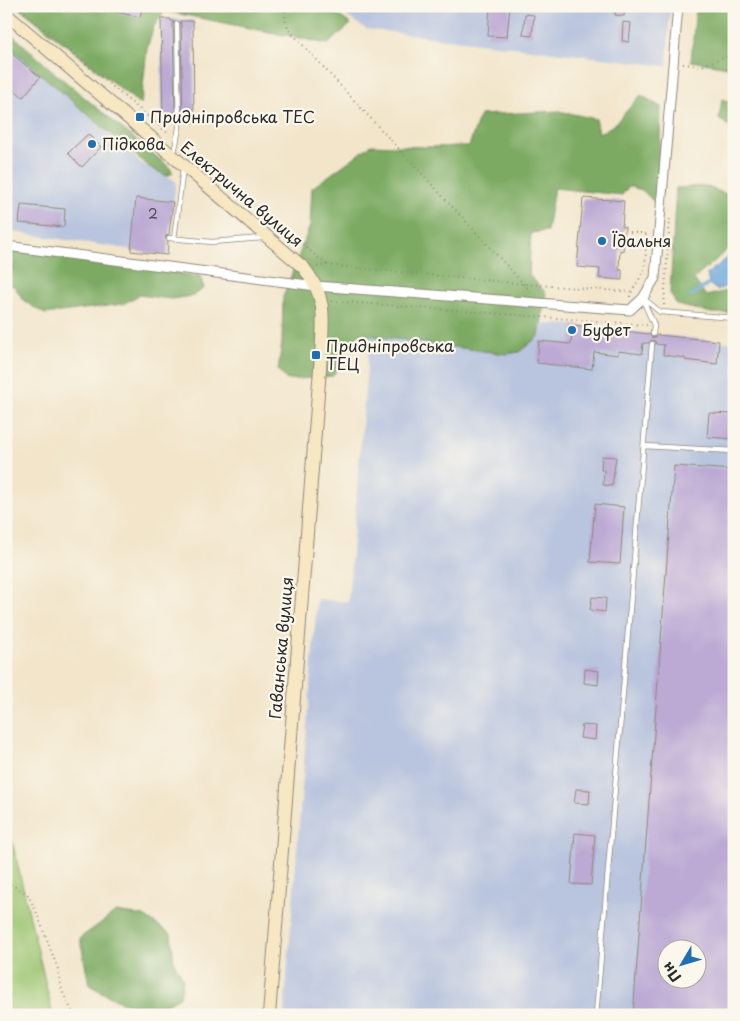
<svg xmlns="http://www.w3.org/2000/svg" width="740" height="1021" font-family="'Playpen Sans',sans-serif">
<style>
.industrial{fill:#b9c5de;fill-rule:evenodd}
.green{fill:#9bc470;stroke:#63784e}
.forest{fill:#7caa62;stroke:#546a46}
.water{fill:#6da7dd;stroke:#4c6984}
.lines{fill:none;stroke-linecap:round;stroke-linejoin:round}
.stream{stroke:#6da7dd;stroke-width:3}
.building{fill:#bca9d4;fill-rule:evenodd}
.lane-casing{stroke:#8e887a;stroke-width:6}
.street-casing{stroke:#8e887a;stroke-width:11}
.secondary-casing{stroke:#8e887a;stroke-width:14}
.path{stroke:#8e887a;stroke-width:2;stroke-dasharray:1 4;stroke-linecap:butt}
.lane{stroke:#fff;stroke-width:4.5}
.street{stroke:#fff;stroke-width:9}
.secondary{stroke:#f7e8c3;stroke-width:12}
.poi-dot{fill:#1f6fb2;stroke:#fbf7ec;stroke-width:2}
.labels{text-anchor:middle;stroke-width:4.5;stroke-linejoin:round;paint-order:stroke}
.number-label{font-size:14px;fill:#4f4a55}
.poi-label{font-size:16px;fill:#2b2b2b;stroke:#fbf7ec;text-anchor:start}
.street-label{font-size:16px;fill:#2b2b2b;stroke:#fbf7ec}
</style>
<rect width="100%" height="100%" fill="#fbf7ec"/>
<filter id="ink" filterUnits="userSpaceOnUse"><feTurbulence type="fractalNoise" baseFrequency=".02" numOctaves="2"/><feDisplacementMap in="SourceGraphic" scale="10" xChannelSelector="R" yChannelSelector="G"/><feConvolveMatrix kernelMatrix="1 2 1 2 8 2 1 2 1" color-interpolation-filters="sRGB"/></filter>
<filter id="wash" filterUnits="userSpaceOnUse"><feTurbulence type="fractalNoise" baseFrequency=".0096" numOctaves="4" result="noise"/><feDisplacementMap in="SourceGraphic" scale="20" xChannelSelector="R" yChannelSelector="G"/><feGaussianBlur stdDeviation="1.12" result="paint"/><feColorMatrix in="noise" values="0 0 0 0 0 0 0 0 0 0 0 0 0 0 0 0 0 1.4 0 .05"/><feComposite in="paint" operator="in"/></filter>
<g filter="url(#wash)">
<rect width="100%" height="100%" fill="#f2e5ca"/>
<path class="industrial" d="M 331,6 L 670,6 L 667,66 L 366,29 Z
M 161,18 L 194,20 L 195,123 L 162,122 Z
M 6,42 L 141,163 L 176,181 L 167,255 L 6,231 Z
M 371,317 L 573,325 L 734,343 L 734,1015 L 284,1015 L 317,599 L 348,602 ZM 668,948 L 698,948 L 698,978 L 668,978 Z"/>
<path class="green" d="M 6,815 L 53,1015 L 6,1015 Z"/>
<path class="forest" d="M 17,6 L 324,6 L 351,24 L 328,44 L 165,11 L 154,26 L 147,48 L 141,105 Z
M 696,6 L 734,6 L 734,68 L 691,61 Z
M 6,29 L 56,74 L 169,167 L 173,173 L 167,176 L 151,168 L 123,145 L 6,44 Z
M 641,95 L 661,107 L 659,177 L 662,193 L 654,202 L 642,190 L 629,186 L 622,195 L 554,188 L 547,231 L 531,233 L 529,275 L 546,293 L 539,336 L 519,352 L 506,354 L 359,334 L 348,348 L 333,376 L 287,380 L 278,370 L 282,342 L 283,297 L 310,226 L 312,188 L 371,145 L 426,147 L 469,146 L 480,115 L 559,111 L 596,119 L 599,133 L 614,125 Z
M 722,99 L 734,104 L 734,130 L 719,119 Z
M 705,186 L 734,197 L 734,244 L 694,279 L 706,296 L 731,290 L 734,287 L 734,313 L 712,313 L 677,305 L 670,293 L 676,188 Z
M 6,250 L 167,270 L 188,275 L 200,276 L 204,288 L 193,296 L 171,299 L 139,295 L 123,304 L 45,314 L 24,301 L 14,286 L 6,284 Z
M 116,912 L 144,916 L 171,934 L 174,962 L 183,979 L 180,997 L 153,1011 L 118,1001 L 89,985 L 80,938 Z"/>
<path class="water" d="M 734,253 L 734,283 L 717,290 L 709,284 L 707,274 Z"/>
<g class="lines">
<path class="stream" d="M 691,296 L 711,282"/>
</g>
<g id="blocks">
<path class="building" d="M 106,6 L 134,6 L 142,8 L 140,17 L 106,10 Z
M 490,6 L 510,6 L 507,37 L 488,36 Z
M 616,6 L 625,6 L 624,16 L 615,15 Z
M 525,14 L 534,15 L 532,36 L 523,35 Z
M 161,19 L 171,19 L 171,21 L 174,21 L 173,24 L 175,121 L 163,121 Z
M 180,21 L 193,21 L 194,122 L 183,121 L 181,24 Z
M 623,22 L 631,23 L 629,42 L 622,41 Z
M 6,49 L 40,77 L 23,97 L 6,83 Z
M 88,134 L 101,147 L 82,167 L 68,153 Z
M 136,198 L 173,202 L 169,234 L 165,237 L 168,242 L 167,255 L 131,251 Z
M 583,198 L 624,201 L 622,227 L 625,227 L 623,251 L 620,250 L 619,270 L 622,270 L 622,280 L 599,278 L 600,269 L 577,267 Z
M 21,205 L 65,209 L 64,227 L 19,223 Z
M 573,325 L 649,334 L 652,338 L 655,337 L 657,335 L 719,341 L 717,364 L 685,360 L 685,358 L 663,355 L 664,345 L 656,344 L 655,341 L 652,340 L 648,343 L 643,343 L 642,354 L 618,351 L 618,355 L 594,352 L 592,369 L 537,363 L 539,341 L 571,344 Z
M 709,413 L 734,414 L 734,439 L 707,437 Z
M 602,456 L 616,457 L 612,486 L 603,485 L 604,470 L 601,470 Z
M 674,466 L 734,470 L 734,1015 L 633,1015 ZM 668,948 L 698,948 L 698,978 L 668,978 Z
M 595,504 L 624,507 L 620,564 L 590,562 Z
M 592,597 L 606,598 L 605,612 L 590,610 Z
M 585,669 L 599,671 L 598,685 L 584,683 Z
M 582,725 L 596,726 L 595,740 L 580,738 Z
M 576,789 L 590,790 L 589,804 L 574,803 Z
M 575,833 L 595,835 L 591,885 L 571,884 Z"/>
</g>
</g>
<g filter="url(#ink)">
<use href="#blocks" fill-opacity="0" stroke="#8e887a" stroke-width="1"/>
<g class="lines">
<defs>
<path id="lane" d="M 427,7 L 436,6
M 174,153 L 179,128 L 177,24
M 169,238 L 212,242 L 263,238
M 174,239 L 183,168
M 643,298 L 660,312 L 734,318
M 643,300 L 654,325 L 653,334
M 644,446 L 734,451
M 596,1015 L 652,344"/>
<path id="street" d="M 6,246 L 316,286 L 630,310 L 643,298 L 655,278 L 678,6"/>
<path id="secondary" d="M 6,14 L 304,268 C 328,299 323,319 321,356 L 269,1015"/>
</defs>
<use href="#lane" class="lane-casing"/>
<use href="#street" class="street-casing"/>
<use href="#secondary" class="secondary-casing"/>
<path class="path" d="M 17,6 L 170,135
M 284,6 L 286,22 L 289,30 L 532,293
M 683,64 L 702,66 L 720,58 L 734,56
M 183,146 L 327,265
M 630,232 L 650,234
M 317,267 L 327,265 L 525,284 L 631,292
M 630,297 C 631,288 641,280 644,269 C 647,259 645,245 646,234
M 332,301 L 647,325
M 664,305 L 670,218
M 6,882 L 27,893 L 36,911 L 58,969 L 62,991 L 74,1015"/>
<use href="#lane" class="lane"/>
<use href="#street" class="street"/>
<use href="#secondary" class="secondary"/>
</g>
</g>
<g class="poi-dot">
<rect x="135" y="112" width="10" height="10" rx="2.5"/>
<circle cx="92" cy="144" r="5"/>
<circle cx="602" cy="241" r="5"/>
<circle cx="572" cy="330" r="5"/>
<rect x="311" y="350" width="10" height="10" rx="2.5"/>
</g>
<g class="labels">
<g class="number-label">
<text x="153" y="219">2</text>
</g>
<g class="poi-label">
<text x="150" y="123">Придніпровська ТЕС</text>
<text x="102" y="150">Підкова</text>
<text x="612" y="247">Їдальня</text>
<text x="582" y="336">Буфет</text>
<text x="326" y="352">Придніпровська<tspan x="326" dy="18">ТЕЦ</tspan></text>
</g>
<g class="street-label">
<text transform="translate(242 194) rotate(40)" y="6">Електрична вулиця</text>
<text transform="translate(281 648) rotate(-85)" y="6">Гаванська вулиця</text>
</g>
</g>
<rect width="740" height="1021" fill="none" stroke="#fbf7ec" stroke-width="25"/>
<g transform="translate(682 964) rotate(232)"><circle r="24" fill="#fbf7ec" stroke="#a8a59f"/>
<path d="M0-4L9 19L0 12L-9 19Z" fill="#1f6fb2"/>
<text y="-8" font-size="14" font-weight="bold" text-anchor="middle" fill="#2b2b2b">Пн</text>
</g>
</svg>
